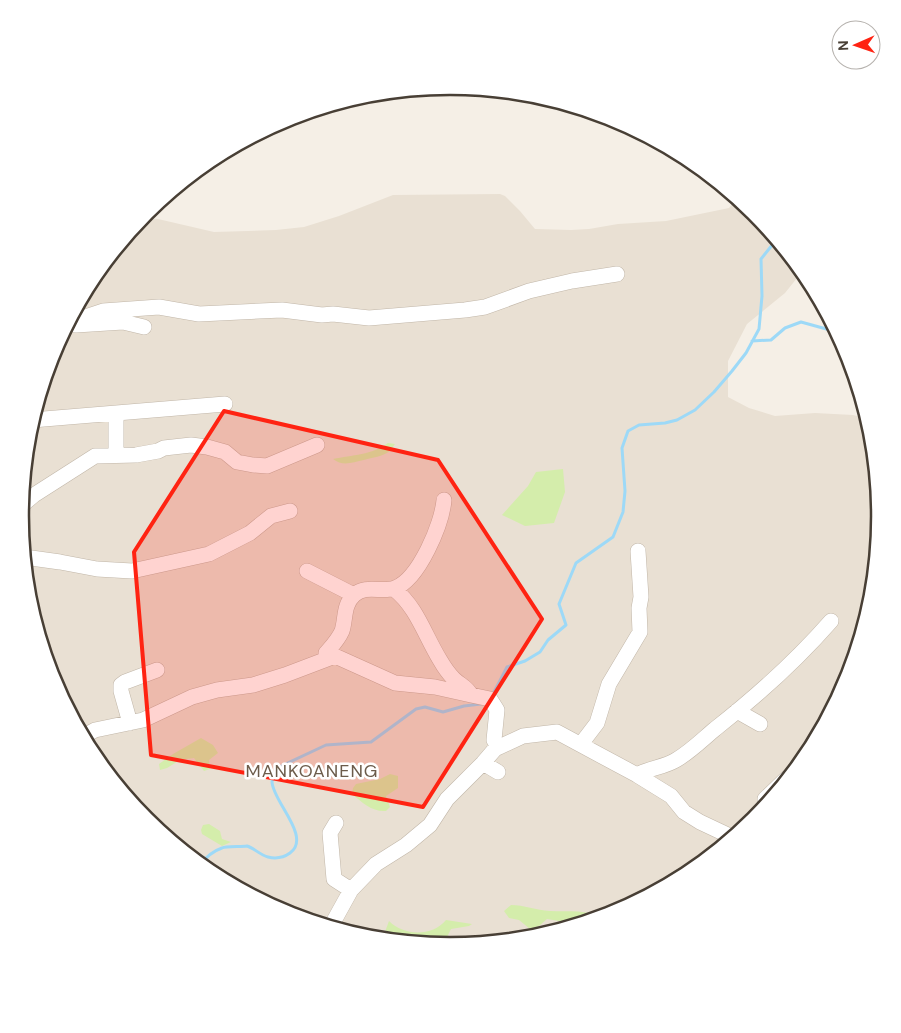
<svg xmlns="http://www.w3.org/2000/svg" width="901" height="1033" font-family="'DM Sans',sans-serif">
<style>
.residential{fill:#e9e0d3}
.green{fill:#d4edab}
.lines{fill:none;stroke-linecap:round;stroke-linejoin:round}
.stream{stroke:#9dd9f7;stroke-width:3}
.minor-casing{stroke:#c1b6a8;stroke-width:16}
.minor{stroke:#fff;stroke-width:15}
.marked{fill:#ff2312;fill-opacity:0.2;stroke:#ff2312;stroke-width:4;stroke-linejoin:round}
.labels{text-anchor:middle;stroke-width:5;stroke-linejoin:round;paint-order:stroke}
.neighbourhood-label{font-size:18px;letter-spacing:1px;fill:#6c5c4b;stroke:#fff}
.rim{fill:none;stroke:#483f35;stroke-width:2.5}
</style>
<rect width="100%" height="100%" fill="#f5efe6"/>
<path class="residential" d="M 500,194 L 505,196 L 520,211 L 535,229 L 571,230 L 589,229 L 618,224 L 666,221 L 729,208 L 737,198 L 755,212 L 797,263 L 797,278 L 785,293 L 747,324 L 728,361 L 728,397 L 749,408 L 775,416 L 815,413 L 853,415 L 869,419 L 873,433 L 881,516 L 873,601 L 848,682 L 808,756 L 755,821 L 689,875 L 615,914 L 534,939 L 450,947 L 366,939 L 285,914 L 211,874 L 146,821 L 92,755 L 53,681 L 28,600 L 20,516 L 28,432 L 53,351 L 93,277 L 141,218 L 158,219 L 214,232 L 276,230 L 304,227 L 339,216 L 393,195 Z"/>
<path class="green" d="M 388,443 L 395,444 C 393,446 392,449 390,451 C 382,457 373,457 364,460 C 353,462 343,467 333,459 C 352,455 372,455 388,443 Z
M 563,469 L 565,492 L 554,523 L 525,526 L 502,515 L 528,486 L 536,472 Z
M 201,738 L 213,745 L 218,753 L 209,760 L 210,769 L 204,771 L 194,758 L 180,760 L 167,768 L 160,770 L 159,764 L 173,754 Z
M 390,774 L 398,776 L 398,788 L 386,796 L 390,807 L 386,811 C 372,812 363,803 352,794 L 353,788 L 356,784 L 380,779 Z
M 209,824 L 220,831 L 222,839 L 231,842 L 222,846 L 202,834 L 201,830 L 203,825 Z
M 511,905 C 524,905 536,910 550,911 C 564,912 578,910 593,914 L 587,921 L 559,921 L 547,919 L 539,926 L 530,929 L 519,920 L 509,918 L 504,911 Z
M 446,920 L 472,924 L 469,926 L 451,929 L 447,937 L 410,938 L 403,942 L 382,940 L 389,921 C 404,936 432,937 446,920 Z"/>
<g class="lines">
<path class="stream" d="M 752,341 L 771,340 L 785,328 L 801,322 L 830,330 L 836,329
M 492,696 L 507,667 L 525,661 L 540,652 L 548,640 L 566,625 L 559,604 L 576,563 L 613,537 L 623,512 L 625,491 L 622,448 L 628,431 L 639,425 L 665,423 L 677,420 L 695,410 L 714,392 L 732,371 L 746,353 L 759,329 L 762,296 L 761,259 L 777,239
M 200,865 C 206,857 213,851 222,848 C 226,846 241,847 247,846 C 254,848 260,855 268,857 C 276,859 283,858 290,853 C 312,837 273,802 272,782 C 272,778 275,772 277,768 L 326,745 L 371,742 L 416,709 L 425,707 L 443,712 L 464,706 L 481,704"/>
<defs>
<path id="minor" d="M 74,323 L 88,316 L 103,311 L 159,307 L 199,314 L 282,310 L 322,315 L 333,314 L 369,318 L 465,310 L 485,307 L 529,291 L 572,281 L 617,274
M 76,325 L 123,322 L 144,327
M 32,420 L 225,404
M 116,455 L 116,413
M 21,506 L 34,495 L 95,456 L 136,455 L 158,451 L 164,448 L 191,445 L 207,447 L 225,452 L 237,462 L 253,465 L 267,466 L 317,445
M 24,557 L 60,562 L 97,569 L 132,571 L 209,554 L 250,533 L 271,516 L 290,511
M 307,571 L 354,595
M 394,589 C 417,607 425,636 440,660 C 444,667 449,674 454,679 C 460,685 467,687 471,695 L 490,699 L 497,710 L 494,740 L 498,747
M 327,659 L 326,653 C 332,646 338,640 342,631 C 346,619 343,605 354,595 C 366,584 382,593 395,588 C 419,579 442,524 444,500
M 737,711 L 760,724
M 130,723 L 121,691 L 121,685 L 125,682 L 157,670
M 82,737 L 95,730 L 143,720 L 192,697 L 217,690 L 253,685 L 285,675 L 335,656 L 395,683 L 435,687 L 471,695
M 581,744 L 597,723 L 609,684 L 640,632 L 639,608 L 641,597 L 638,551
M 483,763 L 498,772
M 637,775 C 649,768 665,767 676,760 C 690,752 703,739 715,729 C 757,696 796,661 831,621
M 766,807 L 765,799 L 787,778
M 336,823 L 330,833 L 334,879 L 351,890
M 330,928 L 351,890 L 376,864 L 406,845 L 430,825 L 447,799 L 483,763 L 495,749 L 523,736 L 557,732 L 637,775 L 671,796 L 684,812 L 700,822 L 734,838"/>
</defs>
<use href="#minor" class="minor-casing"/>
<use href="#minor" class="minor"/>
</g>
<path class="marked" d="M 224,411 L 438,460 L 542,619 L 423,807 L 151,755 L 134,552 Z"/>
<g class="labels">
<g class="neighbourhood-label">
<text x="312" y="777">MANKOANENG</text>
</g>
</g>
<path d="M0 0H901V1033H0ZM29 516a421 421 0 1 1 842 0a421 421 0 1 1-842 0Z" fill="#fff" fill-rule="evenodd"/>
<path class="rim" d="M29 516a421 421 0 1 1 842 0a421 421 0 1 1-842 0Z"/>
<g transform="translate(856 45) rotate(268)"><circle r="24" fill="#ffffff" stroke="#b6b2ae"/>
<path d="M0-4L9 19L0 12L-9 19Z" fill="#ff2312"/>
<text y="-8" font-size="14" font-weight="bold" text-anchor="middle" fill="#483f35">N</text>
</g>
</svg>
